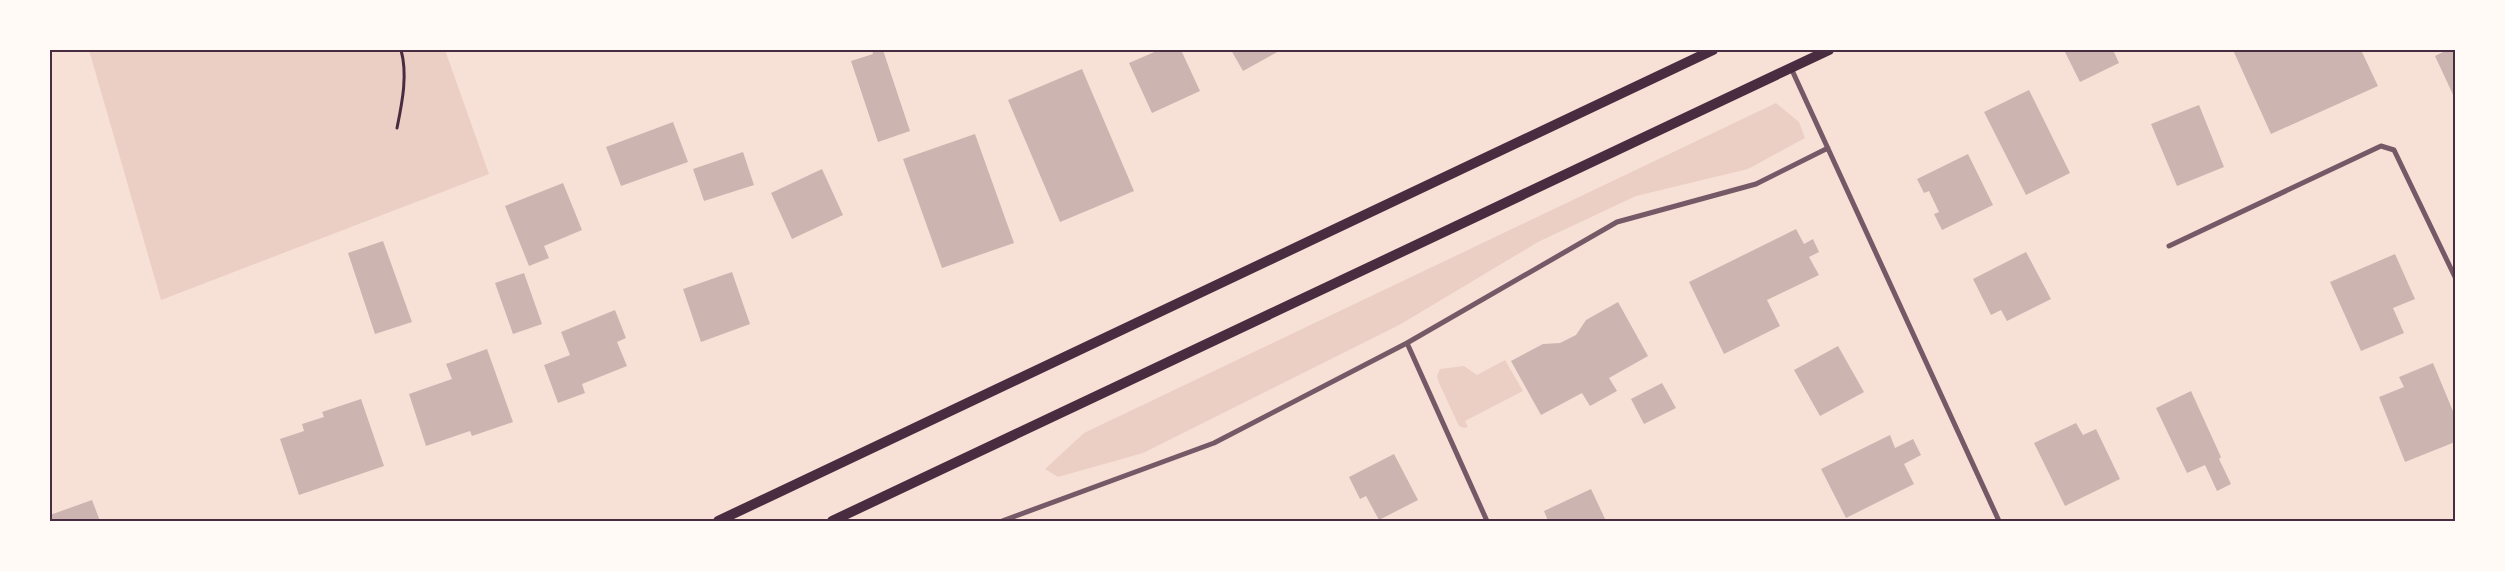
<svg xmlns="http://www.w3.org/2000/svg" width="2505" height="571" font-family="Montserrat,sans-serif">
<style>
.green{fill:#ebcfc5}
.building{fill:#ccb4b1}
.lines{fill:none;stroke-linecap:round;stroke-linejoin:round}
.path{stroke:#4a2c40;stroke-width:3}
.minor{stroke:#755966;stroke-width:5}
.secondary{stroke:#4a2c40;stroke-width:10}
.neatline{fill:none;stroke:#4a2c40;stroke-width:2}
</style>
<rect width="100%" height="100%" fill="#f7e1d7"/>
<path class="green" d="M 89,50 L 445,50 L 489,174 L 161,300 Z
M 1776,103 L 1799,122 L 1805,138 L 1748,169 L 1636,196 L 1538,242 L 1401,324 L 1143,453 L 1058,477 L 1045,469 L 1084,433 Z
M 1505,360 L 1523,391 L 1465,421 L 1468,427 L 1464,428 L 1459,426 L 1439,383 L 1437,376 L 1440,369 L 1464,366 L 1477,375 Z"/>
<path class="building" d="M 872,50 L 883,50 L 910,131 L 878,142 L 851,61 L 873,54 Z
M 1159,50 L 1181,50 L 1200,91 L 1152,113 L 1129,63 Z
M 1231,50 L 1281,50 L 1243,71 Z
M 2064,50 L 2113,50 L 2119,63 L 2080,82 Z
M 2233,50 L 2361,50 L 2378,86 L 2271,134 Z
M 2447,50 L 2455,50 L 2455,99 L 2435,56 Z
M 1082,69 L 1134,191 L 1060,222 L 1008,100 Z
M 2029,90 L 2070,173 L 2026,195 L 1984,112 Z
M 2199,105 L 2224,167 L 2177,186 L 2151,124 Z
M 673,122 L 688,162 L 621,186 L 606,147 Z
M 975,134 L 1014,243 L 942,268 L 903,159 Z
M 743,152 L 754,185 L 704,201 L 693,169 Z
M 1968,154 L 1993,205 L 1942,230 L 1934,214 L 1939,212 L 1929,191 L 1924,193 L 1917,179 Z
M 822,169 L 843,215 L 792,239 L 771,193 Z
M 563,183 L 582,230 L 544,246 L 549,258 L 529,266 L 505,206 Z
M 1796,229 L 1804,244 L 1813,239 L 1819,252 L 1809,257 L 1819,275 L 1767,300 L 1780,326 L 1724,354 L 1689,282 Z
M 383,241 L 412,322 L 375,334 L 348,253 Z
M 2026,252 L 2051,299 L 2007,321 L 2001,310 L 1991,315 L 1973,279 Z
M 2395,254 L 2415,299 L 2393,308 L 2404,333 L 2361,351 L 2330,282 Z
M 732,272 L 750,324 L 701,342 L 683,289 Z
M 524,273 L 542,324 L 513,334 L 495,283 Z
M 1618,302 L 1648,356 L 1609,378 L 1617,391 L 1590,406 L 1582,393 L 1541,415 L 1511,361 L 1543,344 L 1560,343 L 1576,335 L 1586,320 Z
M 615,310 L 626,338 L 617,342 L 627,366 L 582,384 L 585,393 L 558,403 L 544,365 L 570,355 L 561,332 Z
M 1838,346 L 1864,392 L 1820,416 L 1794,370 Z
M 487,349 L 513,422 L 472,436 L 470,431 L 426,446 L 409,394 L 452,379 L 446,364 Z
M 2433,363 L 2455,416 L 2455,442 L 2405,462 L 2379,397 L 2404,387 L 2399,377 Z
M 1662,383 L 1676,408 L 1644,424 L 1631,399 Z
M 2191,391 L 2221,457 L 2219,459 L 2231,484 L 2217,491 L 2205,465 L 2187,473 L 2156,408 Z
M 361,399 L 384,466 L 299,495 L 280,439 L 304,431 L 302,424 L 324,417 L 322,412 Z
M 2076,423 L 2083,435 L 2096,429 L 2120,479 L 2065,506 L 2034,443 Z
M 1890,435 L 1895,448 L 1913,439 L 1921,455 L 1904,464 L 1914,484 L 1846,518 L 1821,469 Z
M 1394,454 L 1418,500 L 1379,520 L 1366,496 L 1360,499 L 1349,477 Z
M 1591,489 L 1606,521 L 1548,521 L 1544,511 Z
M 92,500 L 100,521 L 50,521 L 50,515 Z"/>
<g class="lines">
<path class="path" d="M 397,128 C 402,103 408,75 401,50"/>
<path class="minor" d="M 1791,68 L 1999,521
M 2169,246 L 2381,146 L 2394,150 L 2455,277
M 1407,343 L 1487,521
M 1002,521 L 1214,443 L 1407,343 L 1617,222 L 1756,184 L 1828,148"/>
<path class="secondary" d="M 718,521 L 1713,50
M 832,521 L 1829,50"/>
</g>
<rect width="2505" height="571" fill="none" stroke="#fffaf5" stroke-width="102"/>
<rect x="51" y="51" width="2403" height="469" class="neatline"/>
</svg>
